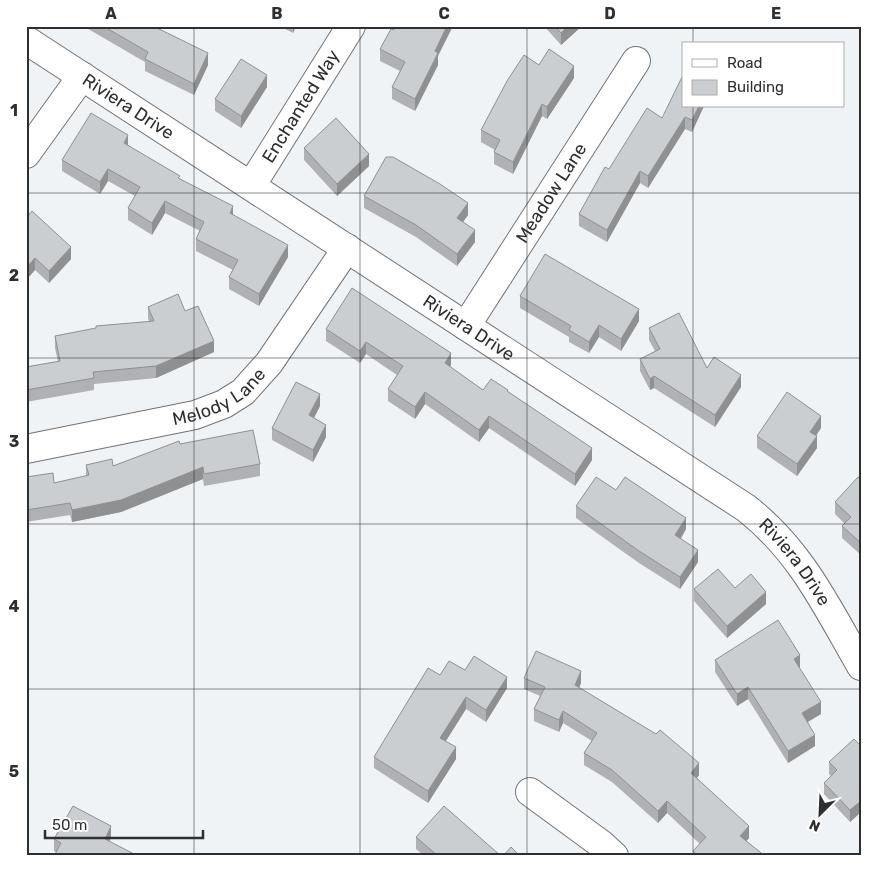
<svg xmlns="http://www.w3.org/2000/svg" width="887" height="882" font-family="Rubik,sans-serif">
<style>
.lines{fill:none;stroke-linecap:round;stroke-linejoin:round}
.minor-casing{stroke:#717376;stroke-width:30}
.minor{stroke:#fff;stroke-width:28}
.wall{fill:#afb1b4}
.shaded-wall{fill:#8e9092}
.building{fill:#cbced1;stroke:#8e9092}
.grid{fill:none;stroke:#2e2f30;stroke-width:1;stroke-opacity:0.55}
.labels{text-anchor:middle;stroke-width:4;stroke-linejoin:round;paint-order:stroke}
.street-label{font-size:18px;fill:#2e2f30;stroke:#fff}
.neatline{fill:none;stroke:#2e2f30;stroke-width:2}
.grid-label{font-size:16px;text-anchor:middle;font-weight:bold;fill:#2e2f30}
</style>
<rect width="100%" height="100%" fill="#f0f3f6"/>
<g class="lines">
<defs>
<g id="minor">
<path id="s1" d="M 26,40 L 746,508 C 801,551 827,607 861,666"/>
<path d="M 26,154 L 82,76"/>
<path id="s2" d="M 251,186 L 351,26"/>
<path id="s3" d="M 466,326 L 636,61"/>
<path id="s4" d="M 26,449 L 195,415 L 224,404 L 243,392 L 269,363 L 347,248"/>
<path d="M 530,792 L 601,844 L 614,856"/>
</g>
</defs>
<use href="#minor" class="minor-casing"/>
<use href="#minor" class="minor"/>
</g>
<path class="wall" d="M 83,26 L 153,26 L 208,65 L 194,95 L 145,71 L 145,62 Z
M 279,26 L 296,26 L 293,33 Z
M 544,26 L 582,26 L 561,45 Z
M 380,49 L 438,56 L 438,65 L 415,111 L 392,99 L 392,87 L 400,71 L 380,61 Z
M 539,65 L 574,78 L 547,119 L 542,116 L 513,174 L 494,164 L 494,152 L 495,150 L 481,142 L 481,130 Z
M 267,87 L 241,128 L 215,111 L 215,99 Z
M 704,106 L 692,132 L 685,129 L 648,188 L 640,183 L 607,242 L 579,226 L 579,214 L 609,169 L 662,118 Z
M 128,145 L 233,215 L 288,257 L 259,306 L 229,289 L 229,277 L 233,270 L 196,251 L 196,239 L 200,231 L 165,213 L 152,235 L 128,220 L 128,208 L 135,196 L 108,181 L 100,194 L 62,171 L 62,160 Z
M 304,148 L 369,166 L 337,196 L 304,160 Z
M 364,196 L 468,215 L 463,222 L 475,242 L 457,266 L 416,237 L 364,208 Z
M 26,218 L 71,259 L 49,283 L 35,270 L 27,279 L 26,278 Z
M 520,296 L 639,321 L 621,351 L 599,337 L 589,353 L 569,342 L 569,337 L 520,308 Z
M 148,307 L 185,311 L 214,352 L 156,378 L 94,384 L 94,390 L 26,402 L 26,367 L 58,362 L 55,348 L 55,336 L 149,321 L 148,319 Z
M 649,328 L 707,368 L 741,387 L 715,427 L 654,388 L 650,390 L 640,371 L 640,359 L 655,351 L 649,340 Z
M 326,329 L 451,365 L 450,367 L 483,390 L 508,392 L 592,460 L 575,486 L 489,428 L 479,442 L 425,404 L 415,419 L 388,401 L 388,389 L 397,375 L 366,354 L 360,363 L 326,341 Z
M 320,406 L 314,418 L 326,437 L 313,462 L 272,440 L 272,428 Z
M 821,428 L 816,436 L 817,448 L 797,476 L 757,448 L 757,436 Z
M 180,444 L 260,464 L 260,476 L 204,486 L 203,479 L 121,512 L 72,522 L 70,515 L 26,522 L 26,477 L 54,483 L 86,476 L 86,465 L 113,466 Z
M 861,479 L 861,555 L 842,538 L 842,526 L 845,524 L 835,514 L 835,502 Z
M 616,490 L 686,529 L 681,539 L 698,562 L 680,589 L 639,563 L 576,518 L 576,506 Z
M 694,589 L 766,604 L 727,638 L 694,601 Z
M 715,660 L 800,667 L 799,667 L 821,714 L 808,722 L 815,746 L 788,763 L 748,699 L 737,706 L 715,672 Z
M 465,670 L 507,688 L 486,722 L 466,709 L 446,741 L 456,759 L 428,803 L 374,768 L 374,757 L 440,675 Z
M 524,678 L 581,683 L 579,688 L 699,775 L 697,778 L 749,838 L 746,841 L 765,856 L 693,856 L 693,851 L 700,844 L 667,813 L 658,823 L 612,782 L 584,765 L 584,753 L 592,741 L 563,723 L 559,732 L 534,721 L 534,709 L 540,696 L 524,689 Z
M 861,746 L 861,812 L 850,822 L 824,794 L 824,783 L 831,776 L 829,774 L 829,762 Z
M 416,837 L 501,856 L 424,856 L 416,849 Z
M 111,838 L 56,852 L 54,851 L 54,839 Z"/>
<path class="shaded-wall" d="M 293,26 L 296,26 L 293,33 Z
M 447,26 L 453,26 L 438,56 L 438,65 L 415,111 L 415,99 L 435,51 Z
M 568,26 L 582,26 L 561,45 L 561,33 Z
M 208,53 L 208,65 L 194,95 L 194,84 Z
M 574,66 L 574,78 L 547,119 L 547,107 Z
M 267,75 L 267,87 L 241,128 L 241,116 Z
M 542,104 L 542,116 L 513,174 L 513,162 Z
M 699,106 L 704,106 L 692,132 L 692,120 Z
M 685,117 L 685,129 L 648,188 L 648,176 Z
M 128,135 L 128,147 L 124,143 Z
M 369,154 L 369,166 L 337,196 L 337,184 Z
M 108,169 L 108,181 L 100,194 L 100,182 Z
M 640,171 L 640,183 L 607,242 L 607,230 Z
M 165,201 L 165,213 L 152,235 L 152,223 Z
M 468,203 L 468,215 L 457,230 L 457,218 Z
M 233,206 L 233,218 L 230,213 Z
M 475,230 L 475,242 L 457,266 L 457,254 Z
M 288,245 L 288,257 L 259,306 L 259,294 Z
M 71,247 L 71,259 L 49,283 L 49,271 Z
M 35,258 L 35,270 L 27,279 L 27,267 Z
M 639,309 L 639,321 L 621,351 L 621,339 Z
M 599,325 L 599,337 L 589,353 L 589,342 Z
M 214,341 L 214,352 L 156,378 L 156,366 Z
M 366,342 L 366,354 L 360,363 L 360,351 Z
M 451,353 L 451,365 L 445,375 L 445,363 Z
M 741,375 L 741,387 L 715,427 L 715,415 Z
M 654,376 L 654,388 L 650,390 L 650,379 Z
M 425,392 L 425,404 L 415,419 L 415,407 Z
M 320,394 L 320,406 L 309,427 L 309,415 Z
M 489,416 L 489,428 L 479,442 L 479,430 Z
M 821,416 L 821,428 L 810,444 L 810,432 Z
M 326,425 L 326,437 L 313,462 L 313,450 Z
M 817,436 L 817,448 L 797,476 L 797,464 Z
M 592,448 L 592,460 L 575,486 L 575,474 Z
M 203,467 L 203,479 L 121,512 L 72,522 L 72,510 Z
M 686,518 L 686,529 L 675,547 L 675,535 Z
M 698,550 L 698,562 L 680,589 L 680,577 Z
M 766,592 L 766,604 L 727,638 L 727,626 Z
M 800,655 L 800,667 L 794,671 L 794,659 Z
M 581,671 L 581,683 L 575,697 L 575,685 Z
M 507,677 L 507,688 L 486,722 L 486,710 Z
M 748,687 L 748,699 L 737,706 L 737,694 Z
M 466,697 L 466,709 L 440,750 L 440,738 Z
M 821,702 L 821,714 L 802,725 L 802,713 Z
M 563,711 L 563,723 L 559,732 L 559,720 Z
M 815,735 L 815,746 L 788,763 L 788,751 Z
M 456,747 L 456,759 L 428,803 L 428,791 Z
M 699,763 L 699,775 L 691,785 L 691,773 Z
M 667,801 L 667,813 L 658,823 L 658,811 Z
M 861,801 L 861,812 L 850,822 L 850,810 Z
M 111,826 L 111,838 L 105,850 L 105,839 Z
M 749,826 L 749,838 L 740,848 L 740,836 Z"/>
<path class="building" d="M 103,26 L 153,26 L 208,53 L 194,84 L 145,59 L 148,52 Z
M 396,26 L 447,26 L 435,51 L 438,53 L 415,99 L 392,87 L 405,62 L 380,49 L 391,29 L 394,30 Z
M 555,26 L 568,26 L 561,33 Z
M 549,49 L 574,66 L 547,107 L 542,104 L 513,162 L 494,152 L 500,140 L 481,130 L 507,81 L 524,55 L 539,65 Z
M 241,59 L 267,75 L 241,116 L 215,99 Z
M 683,75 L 683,106 L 699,106 L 692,120 L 685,117 L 648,176 L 640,171 L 607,230 L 579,214 L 605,167 L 609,169 L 647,108 L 662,118 Z
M 91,113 L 128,135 L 124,143 L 180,176 L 178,178 L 233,206 L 230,213 L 288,245 L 259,294 L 229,277 L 238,260 L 196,239 L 204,222 L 165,201 L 152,223 L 128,208 L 140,187 L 108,169 L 100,182 L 62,160 Z
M 336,118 L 369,154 L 337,184 L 304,148 Z
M 386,157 L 393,157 L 440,184 L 468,203 L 457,218 L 475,230 L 457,254 L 416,225 L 364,196 Z
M 32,211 L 71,247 L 49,271 L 35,258 L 27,267 L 26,266 L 26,218 Z
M 545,254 L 639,309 L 621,339 L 599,325 L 589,342 L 569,330 L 571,326 L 520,296 Z
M 352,288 L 451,353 L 445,363 L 483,390 L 491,379 L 508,390 L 507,391 L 592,448 L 575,474 L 489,416 L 479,430 L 425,392 L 415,407 L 388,389 L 403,366 L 366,342 L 360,351 L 326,329 Z
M 178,294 L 185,311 L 198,306 L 214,341 L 156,366 L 93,372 L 94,378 L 26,390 L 26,367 L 60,361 L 55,336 L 96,328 L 96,326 L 154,321 L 148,307 Z
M 679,313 L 707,368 L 714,357 L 741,375 L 715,415 L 654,376 L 650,379 L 640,359 L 660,349 L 649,328 Z
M 296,382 L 320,394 L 309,415 L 326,425 L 313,450 L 272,428 Z
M 787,392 L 821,416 L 810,432 L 817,436 L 797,464 L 757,436 Z
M 253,430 L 260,464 L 204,474 L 203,467 L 121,500 L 72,510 L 70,503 L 26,510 L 26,477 L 53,473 L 54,483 L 89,475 L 86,465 L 112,459 L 113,466 L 179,441 L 180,444 Z
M 596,477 L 616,490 L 625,477 L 686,518 L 675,535 L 698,550 L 680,577 L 639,551 L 576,506 Z
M 858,477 L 861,479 L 861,543 L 842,526 L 851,517 L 835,502 Z
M 718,569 L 735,588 L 751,574 L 766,592 L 727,626 L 694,589 Z
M 778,620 L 800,655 L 794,659 L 821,702 L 802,713 L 815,735 L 788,751 L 748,687 L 737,694 L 715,660 Z
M 536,651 L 581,671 L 575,685 L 656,734 L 660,730 L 699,763 L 691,773 L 749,826 L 740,836 L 765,856 L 697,856 L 693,851 L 706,837 L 667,801 L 658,811 L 612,770 L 584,753 L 597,733 L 563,711 L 559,720 L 534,709 L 545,687 L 524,678 Z
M 474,656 L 507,677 L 486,710 L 466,697 L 440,738 L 456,747 L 428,791 L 374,757 L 428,668 L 440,675 L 449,661 L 465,670 Z
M 854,739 L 861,746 L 861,801 L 850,810 L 824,783 L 837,770 L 829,762 Z
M 73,806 L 111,826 L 105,839 L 136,855 L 136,856 L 54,856 L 61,843 L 54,839 Z
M 444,806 L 501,856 L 438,856 L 416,837 Z
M 511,847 L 520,856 L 503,856 Z"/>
<path class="grid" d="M 194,26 L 194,856M 360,26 L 360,856M 527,26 L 527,856M 693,26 L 693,44M 693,106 L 693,856M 26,193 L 861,193M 26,358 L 861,358M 26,524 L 861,524M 26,689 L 861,689"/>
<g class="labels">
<g class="street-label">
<text dy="6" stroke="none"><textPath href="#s2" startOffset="94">Enchanted Way</textPath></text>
<text dy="6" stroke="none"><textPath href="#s1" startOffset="122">Riviera Drive</textPath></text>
<text dy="6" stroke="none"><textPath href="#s3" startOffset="158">Meadow Lane</textPath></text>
<text dy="6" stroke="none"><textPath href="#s1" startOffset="528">Riviera Drive</textPath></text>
<text dy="6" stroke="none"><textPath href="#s4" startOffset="202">Melody Lane</textPath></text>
<text dy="6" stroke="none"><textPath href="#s1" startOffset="932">Riviera Drive</textPath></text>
</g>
</g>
<rect width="887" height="882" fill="none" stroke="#ffffff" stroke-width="55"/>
<rect x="682" y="42" width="162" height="65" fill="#ffffff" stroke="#abacac"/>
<rect x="692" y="59" width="25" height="8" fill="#ffffff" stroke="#abacac"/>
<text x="727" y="68" font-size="15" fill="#2e2f30">Road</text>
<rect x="692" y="80" width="25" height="15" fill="#cbced1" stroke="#abacac"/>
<text x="727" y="92" font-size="15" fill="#2e2f30">Building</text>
<g transform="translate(820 814) rotate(204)" stroke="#ffffff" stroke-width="4" paint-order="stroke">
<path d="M0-4L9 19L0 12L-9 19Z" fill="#2e2f30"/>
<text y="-8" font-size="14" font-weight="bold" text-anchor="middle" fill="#2e2f30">N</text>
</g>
<path d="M45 830v8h158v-8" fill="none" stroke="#2e2f30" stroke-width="2.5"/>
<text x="52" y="830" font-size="15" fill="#2e2f30" stroke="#ffffff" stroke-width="4" paint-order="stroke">50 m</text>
<rect x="28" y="28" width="832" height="826" class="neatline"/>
<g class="grid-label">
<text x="111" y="19">A</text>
<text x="277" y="19">B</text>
<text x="444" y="19">C</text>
<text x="610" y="19">D</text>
<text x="776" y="19">E</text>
<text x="14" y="116">1</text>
<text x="14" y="281">2</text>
<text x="14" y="447">3</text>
<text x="14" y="612">4</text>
<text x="14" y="777">5</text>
</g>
</svg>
